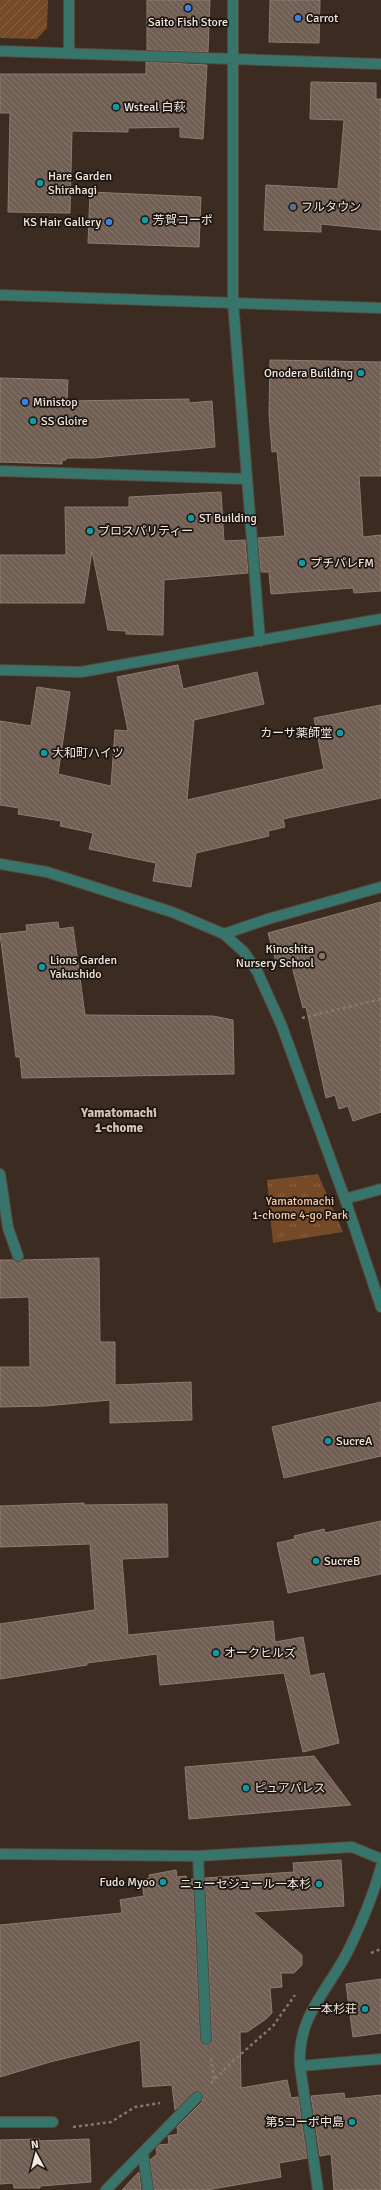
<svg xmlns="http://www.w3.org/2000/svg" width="381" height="2190" font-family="Signika,'Noto Sans JP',sans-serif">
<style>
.park{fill:url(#park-tufts)}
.garden{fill:url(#garden-furrows)}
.building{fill:url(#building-back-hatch);stroke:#8e7b6e}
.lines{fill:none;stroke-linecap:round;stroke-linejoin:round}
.minor-casing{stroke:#58493f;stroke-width:12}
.path{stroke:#86786f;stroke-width:2.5;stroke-dasharray:3 3;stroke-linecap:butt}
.minor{stroke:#37746b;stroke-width:10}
.shop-dot{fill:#3f7fe0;stroke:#1c1510;stroke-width:1.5}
.culture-dot{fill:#0f9aa8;stroke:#1c1510;stroke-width:1.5}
.service-dot{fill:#5c6f8a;stroke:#1c1510;stroke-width:1.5}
.education-dot{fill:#8d6e63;stroke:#1c1510;stroke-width:1.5}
.labels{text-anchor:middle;stroke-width:3.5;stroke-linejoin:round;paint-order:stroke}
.poi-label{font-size:12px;fill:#f3e8e1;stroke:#1c1510;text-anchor:start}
.park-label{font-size:12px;fill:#f7c8a9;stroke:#1c1510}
.neighbourhood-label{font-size:13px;font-weight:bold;fill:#d9c5b7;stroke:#1c1510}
</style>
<defs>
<pattern id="park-tufts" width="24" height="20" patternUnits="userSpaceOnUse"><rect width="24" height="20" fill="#764927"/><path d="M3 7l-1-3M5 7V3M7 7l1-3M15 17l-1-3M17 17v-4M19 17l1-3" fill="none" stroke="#8a6346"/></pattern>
<pattern id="garden-furrows" width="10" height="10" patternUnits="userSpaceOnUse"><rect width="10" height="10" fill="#764927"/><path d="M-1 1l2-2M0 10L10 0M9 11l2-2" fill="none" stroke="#8a6346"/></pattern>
<pattern id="building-back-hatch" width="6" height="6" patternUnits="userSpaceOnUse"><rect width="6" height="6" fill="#725f53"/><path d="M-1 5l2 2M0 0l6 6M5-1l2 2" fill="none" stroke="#87766b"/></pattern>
</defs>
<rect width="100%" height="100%" fill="#3b2b20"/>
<path class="park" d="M 318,1174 L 343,1232 L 273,1243 L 267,1180 Z"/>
<path class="garden" d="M 0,0 L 48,0 L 47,28 L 37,39 L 0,38 Z"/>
<path class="building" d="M 147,0 L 210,0 L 208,52 L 147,50 Z
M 270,0 L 320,0 L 319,43 L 269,42 Z
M 146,62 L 207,65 L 203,139 L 180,137 L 180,127 L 128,128 L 128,132 L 72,131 L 70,213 L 8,212 L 10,113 L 0,113 L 0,74 L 146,74 Z
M 311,82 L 376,83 L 376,99 L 381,99 L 381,230 L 321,224 L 321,232 L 264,230 L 266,185 L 338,189 L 344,120 L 310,119 Z
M 90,192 L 201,197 L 199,247 L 88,243 Z
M 270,360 L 381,362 L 381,476 L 359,476 L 363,537 L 381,535 L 381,591 L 354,593 L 353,588 L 271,594 L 269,572 L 261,572 L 258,538 L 285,536 L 277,451 L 272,452 L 269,414 Z
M 0,378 L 68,380 L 67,401 L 189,399 L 189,403 L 212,401 L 215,447 L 93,458 L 66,458 L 66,460 L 62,460 L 62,464 L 0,462 Z
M 221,492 L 224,541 L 245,540 L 248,573 L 164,580 L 163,635 L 126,634 L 126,631 L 108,630 L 92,551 L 84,603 L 0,603 L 0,555 L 66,555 L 65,507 L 129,507 L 129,497 Z
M 178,665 L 183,689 L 257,672 L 264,704 L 194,720 L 187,800 L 324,769 L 314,718 L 381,705 L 381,798 L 283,819 L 285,827 L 268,831 L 269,836 L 196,853 L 191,887 L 153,881 L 156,863 L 89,849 L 93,833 L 60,826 L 61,821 L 18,814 L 19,808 L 0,805 L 0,721 L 31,726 L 37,687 L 70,692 L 58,774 L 111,786 L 115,730 L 128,731 L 117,677 Z
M 381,902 L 381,1112 L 353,1121 L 348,1106 L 339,1109 L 335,1095 L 326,1098 L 306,1007 L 303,1008 L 290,959 L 276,962 L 268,933 Z
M 58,922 L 59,929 L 73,927 L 85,1015 L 213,1016 L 233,1020 L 234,1074 L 22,1078 L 20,1057 L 16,1057 L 0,934 L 27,931 L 26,925 Z
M 99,1258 L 100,1342 L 115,1342 L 115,1385 L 191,1382 L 192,1420 L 110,1423 L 110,1400 L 45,1406 L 0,1407 L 0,1367 L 30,1367 L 29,1297 L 0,1298 L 0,1260 L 13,1260 L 17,1262 L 23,1260 Z
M 381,1402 L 381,1456 L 284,1478 L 272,1427 Z
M 84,1503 L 84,1505 L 167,1504 L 168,1557 L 122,1559 L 128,1635 L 273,1621 L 275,1642 L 303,1637 L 310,1676 L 324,1673 L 339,1743 L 303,1752 L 284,1673 L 160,1685 L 157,1654 L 87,1663 L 87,1665 L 0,1679 L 0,1624 L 95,1610 L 90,1544 L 0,1547 L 0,1506 Z
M 381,1521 L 381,1574 L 288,1593 L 277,1543 L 295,1539 L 294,1536 L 324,1529 L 325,1533 Z
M 314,1756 L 351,1805 L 189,1819 L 185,1767 Z
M 341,1860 L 344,1906 L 253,1912 L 302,1955 L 302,1965 L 294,1973 L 281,1973 L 282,1987 L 270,1988 L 272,2013 L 266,2019 L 247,2032 L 240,2032 L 241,2088 L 287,2080 L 291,2098 L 298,2097 L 307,2158 L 279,2163 L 281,2177 L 207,2190 L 154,2190 L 150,2160 L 157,2154 L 156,2149 L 159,2145 L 169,2144 L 168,2136 L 178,2134 L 177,2127 L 202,2102 L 203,2096 L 199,2091 L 195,2091 L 175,2110 L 172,2085 L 143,2087 L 140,2040 L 50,2062 L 0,2077 L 0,1925 L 122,1913 L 120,1900 L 144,1896 L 142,1882 L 145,1882 L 145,1879 L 150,1878 L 149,1875 L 176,1870 L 177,1877 L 186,1876 L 187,1880 L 193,1879 L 200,2039 L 203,2045 L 207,2045 L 212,2042 L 212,2039 L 205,1878 L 294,1872 L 293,1863 Z
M 381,1979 L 381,2033 L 353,2037 L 346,1984 Z
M 344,2093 L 345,2099 L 381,2095 L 381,2190 L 334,2190 L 331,2154 L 320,2156 L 311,2096 Z
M 39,2139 L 39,2141 L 89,2139 L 91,2182 L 40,2186 L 40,2188 L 14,2188 L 13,2183 L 0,2184 L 0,2140 Z
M 139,2172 L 141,2190 L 122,2190 L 135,2176 Z"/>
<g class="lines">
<defs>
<path id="minor" d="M 233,0 L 233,302 L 260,641
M 0,51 L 381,64
M 69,53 L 69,0
M 0,295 L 381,308
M 0,471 L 247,479
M 0,670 L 81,672 L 381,619
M 0,864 L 47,872 L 172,912 L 224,934 L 244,952 L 257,971 L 281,1024 L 345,1199 L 381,1307
M 224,934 L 268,919 L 381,887
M 0,1174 L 8,1228 L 18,1256
M 345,1199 L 381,1189
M 0,1854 L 198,1856 L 352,1847 L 381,1859
M 198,1856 L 206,2039
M 300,2066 L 381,2059
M 0,2122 L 53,2122
M 143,2153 L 148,2190
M 106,2190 L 197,2097
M 318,2190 L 300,2066 C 297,2017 326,1993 347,1953 C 361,1925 373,1896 381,1867"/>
</defs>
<use href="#minor" class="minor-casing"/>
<path class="path" d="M 302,1018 L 381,999
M 371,1953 L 381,1949
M 211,2058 L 214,2080
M 211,2083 L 233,2061 L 273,2026 L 295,1995
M 73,2127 L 111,2122 L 135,2107 L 160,2103"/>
<use href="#minor" class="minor"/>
</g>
<g class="shop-dot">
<circle cx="188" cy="8" r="4"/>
<circle cx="298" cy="18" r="4"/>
<circle cx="109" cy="222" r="4"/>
<circle cx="25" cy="402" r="4"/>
</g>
<g class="culture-dot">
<circle cx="116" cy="107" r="4"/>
<circle cx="40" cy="183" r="4"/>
<circle cx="145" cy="220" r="4"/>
<circle cx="361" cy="373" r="4"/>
<circle cx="33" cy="421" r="4"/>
<circle cx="191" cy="518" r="4"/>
<circle cx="90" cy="531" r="4"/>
<circle cx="302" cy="563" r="4"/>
<circle cx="340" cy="733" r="4"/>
<circle cx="44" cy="753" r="4"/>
<circle cx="42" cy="967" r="4"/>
<circle cx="328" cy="1441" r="4"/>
<circle cx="316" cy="1561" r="4"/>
<circle cx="216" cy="1653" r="4"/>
<circle cx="246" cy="1788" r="4"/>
<circle cx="163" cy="1882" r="4"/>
<circle cx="319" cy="1884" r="4"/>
<circle cx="365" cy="2009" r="4"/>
<circle cx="352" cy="2122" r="4"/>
</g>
<circle class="service-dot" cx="293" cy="207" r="4"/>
<circle class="education-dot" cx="322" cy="956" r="4"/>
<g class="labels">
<g class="poi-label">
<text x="306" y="22">Carrot</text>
<text x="188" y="26" text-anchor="middle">Saito Fish Store</text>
<text x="124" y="111">Wsteal 白萩</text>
<text x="48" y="180">Hare Garden<tspan x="48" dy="14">Shirahagi</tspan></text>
<text x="301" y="211">フルタウン</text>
<text x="153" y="224">芳賀コーポ</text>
<text x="101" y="226" text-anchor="end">KS Hair Gallery</text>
<text x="353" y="377" text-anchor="end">Onodera Building</text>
<text x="33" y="406">Ministop</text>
<text x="41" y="425">SS Gloire</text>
<text x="199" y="522">ST Building</text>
<text x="98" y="535">ブロスパリティー</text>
<text x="310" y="567">プチパレFM</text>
<text x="332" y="737" text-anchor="end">カーサ薬師堂</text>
<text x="52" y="757">大和町ハイツ</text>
<text x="314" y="953" text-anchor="end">Kinoshita<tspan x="314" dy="14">Nursery School</tspan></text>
<text x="50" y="964">Lions Garden<tspan x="50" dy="14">Yakushido</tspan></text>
<text x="336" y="1445">SucreA</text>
<text x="324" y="1565">SucreB</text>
<text x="224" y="1657">オークヒルズ</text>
<text x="254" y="1792">ピュアパレス</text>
<text x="155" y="1886" text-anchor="end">Fudo Myoo</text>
<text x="311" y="1888" text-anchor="end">ニューセジュール一本杉</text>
<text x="357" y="2013" text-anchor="end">一本杉荘</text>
<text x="344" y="2126" text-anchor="end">第5コーポ中島</text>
</g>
<g class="park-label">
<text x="300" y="1205">Yamatomachi<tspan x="300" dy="14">1-chome 4-go Park</tspan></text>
</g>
<g class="neighbourhood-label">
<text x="119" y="1117">Yamatomachi<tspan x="119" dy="15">1-chome</tspan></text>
</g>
</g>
<g transform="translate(36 2154) rotate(353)" stroke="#1c1510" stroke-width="3" paint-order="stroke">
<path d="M0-3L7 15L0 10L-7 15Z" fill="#f3e8e1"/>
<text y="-6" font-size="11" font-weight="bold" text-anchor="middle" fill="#f3e8e1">N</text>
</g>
</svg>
